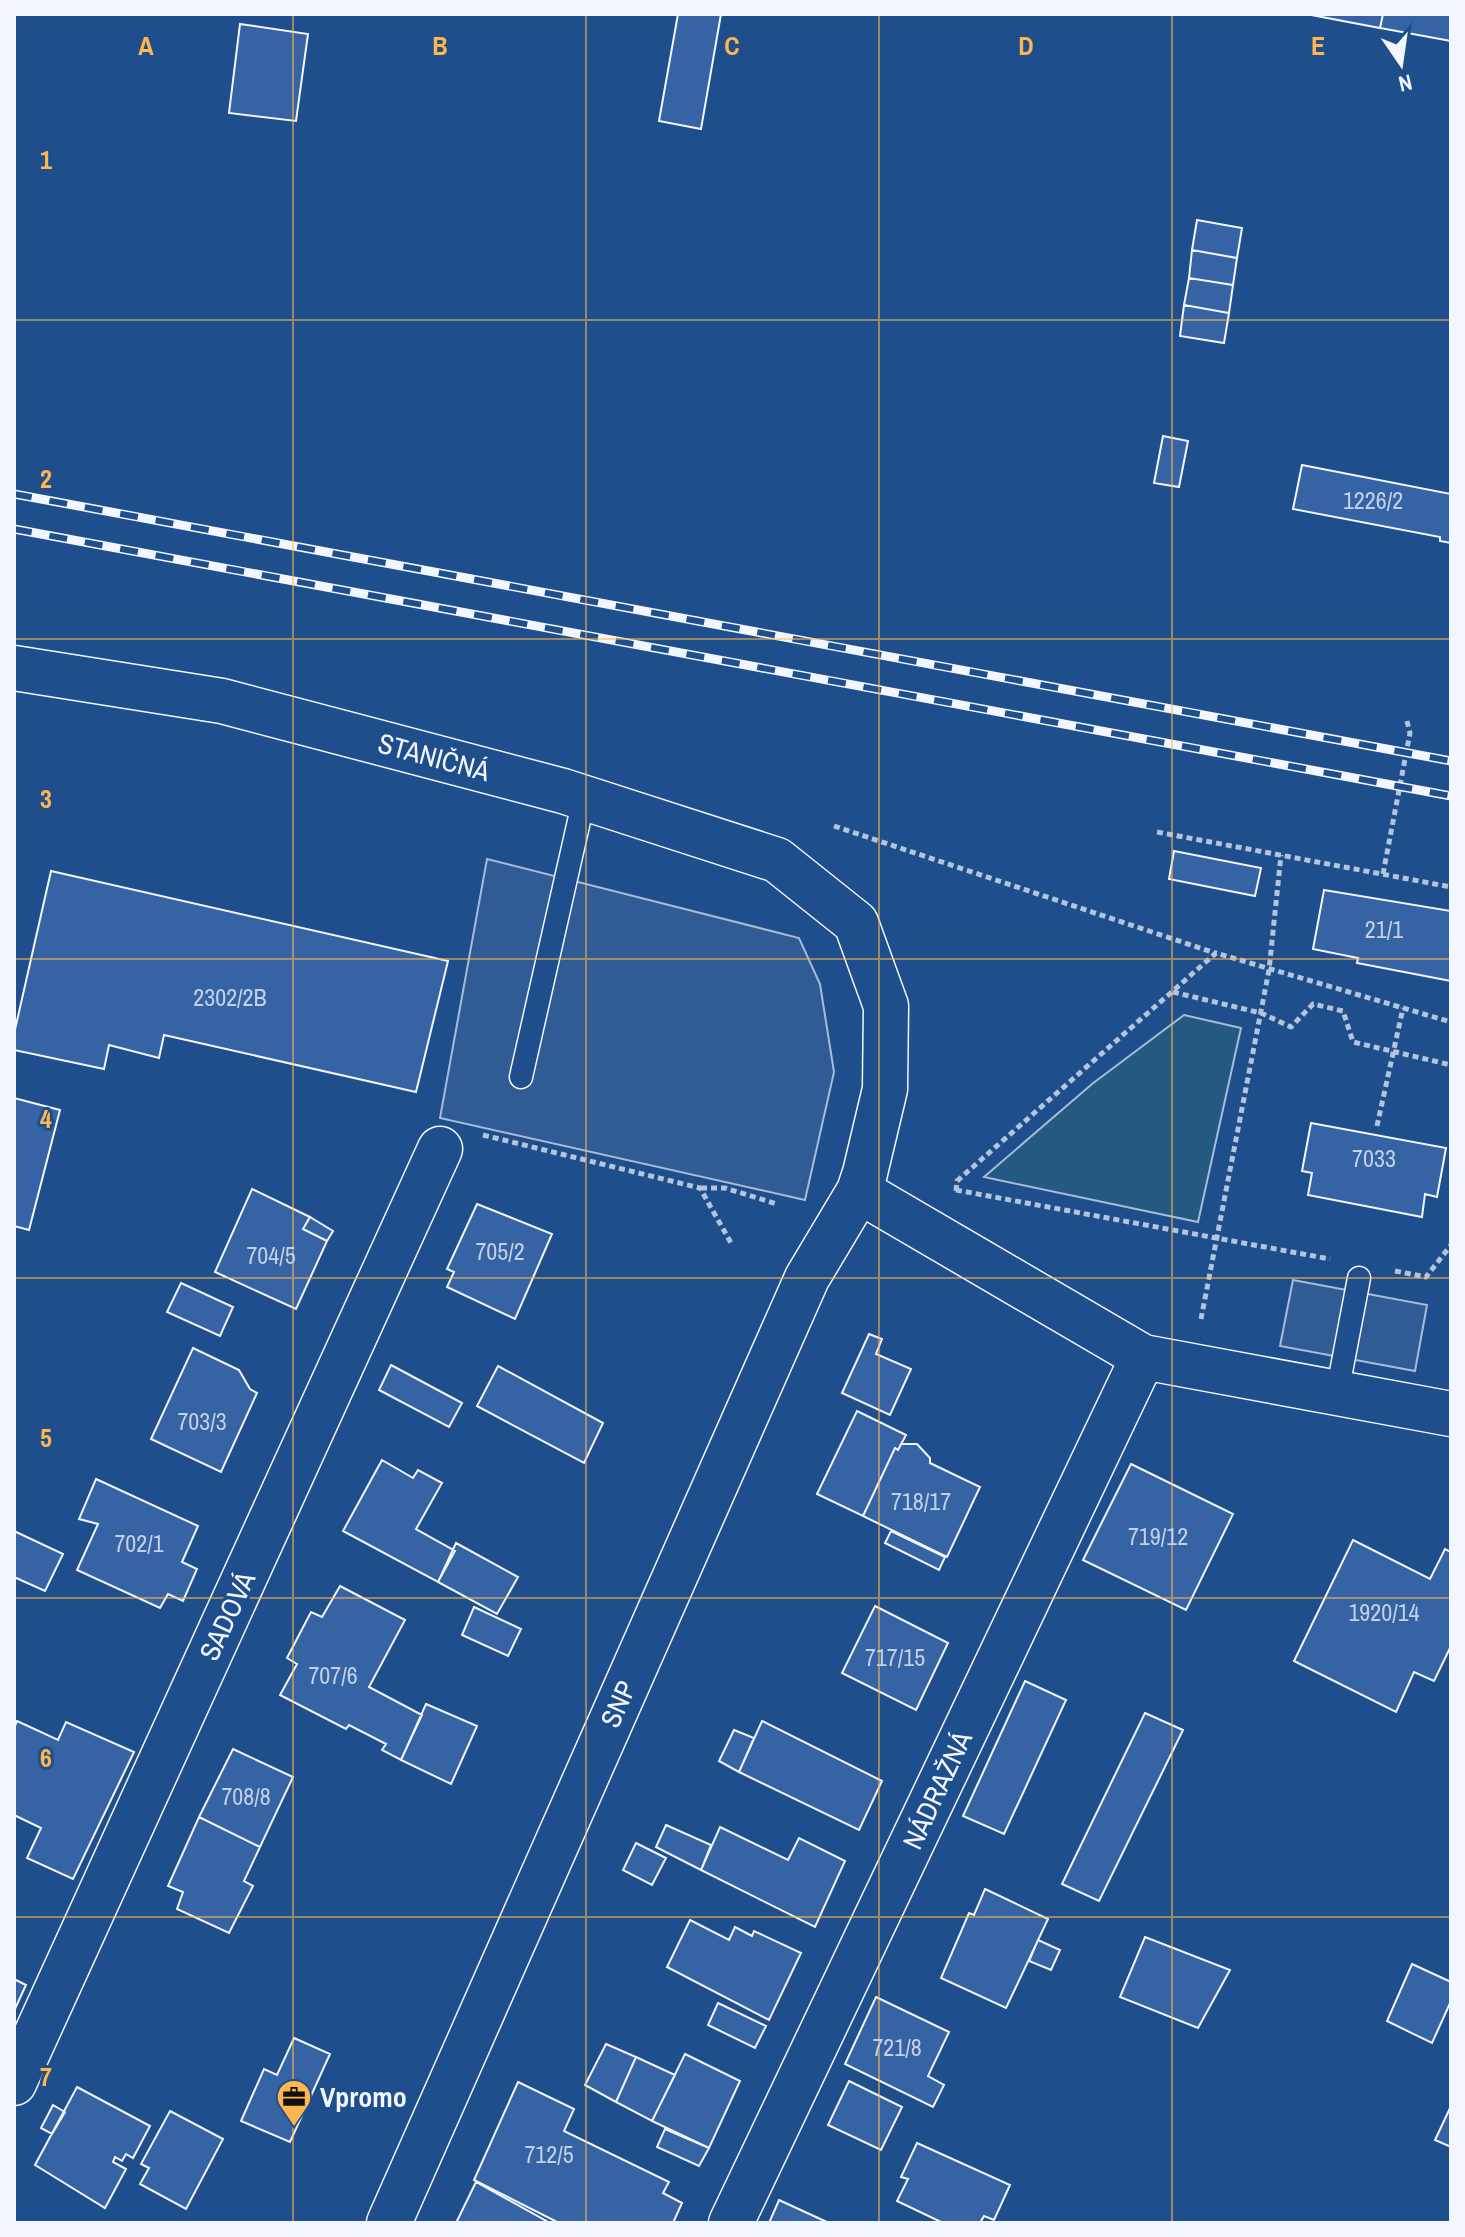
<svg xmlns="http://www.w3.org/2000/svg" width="1465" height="2237" font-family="'Archivo Narrow',sans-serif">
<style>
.green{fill:#245a82;stroke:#a8bbd7;stroke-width:2}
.parking{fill:#305b95;stroke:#a8bbd7;stroke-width:2}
.building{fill:#3563a3;stroke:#f2f6ff;stroke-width:2}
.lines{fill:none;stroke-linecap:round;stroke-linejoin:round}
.lane-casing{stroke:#f2f6ff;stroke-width:25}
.street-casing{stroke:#f2f6ff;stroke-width:47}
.path{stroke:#b3c4dc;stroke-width:5;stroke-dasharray:6 4;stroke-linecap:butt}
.lane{stroke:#1f4e8c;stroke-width:22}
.street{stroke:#1f4e8c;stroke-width:44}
.rail-casing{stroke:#f2f6ff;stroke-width:9}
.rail{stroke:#1f4e8c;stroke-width:6;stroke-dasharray:18;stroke-linecap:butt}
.grid{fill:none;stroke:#ffb74d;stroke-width:2;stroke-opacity:0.55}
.labels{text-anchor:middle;stroke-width:6;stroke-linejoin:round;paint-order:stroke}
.number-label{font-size:24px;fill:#c3d1e8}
.street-label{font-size:28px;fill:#f2f6ff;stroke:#1f4e8c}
.poi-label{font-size:28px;font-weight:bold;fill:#f2f6ff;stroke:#1f4e8c;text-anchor:start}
.grid-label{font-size:26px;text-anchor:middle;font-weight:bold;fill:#ffb74d;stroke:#1f4e8c;stroke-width:6;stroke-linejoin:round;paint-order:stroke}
</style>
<rect width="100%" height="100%" fill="#1f4e8c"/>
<path class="green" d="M 1184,1015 L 1241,1028 L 1198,1222 L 984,1177 L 1092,1084 Z"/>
<path class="parking" d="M 487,859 L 799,938 L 820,984 L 834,1072 L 805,1200 L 440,1118 Z
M 1293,1280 L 1427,1305 L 1415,1371 L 1280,1346 Z"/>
<path class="building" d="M 678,14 L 721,14 L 701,129 L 659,121 Z
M 1306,14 L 1383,14 L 1380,28 Z
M 1383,14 L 1451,14 L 1451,41 L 1380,28 Z
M 240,24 L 308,34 L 296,121 L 229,113 Z
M 1197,220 L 1242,228 L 1237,258 L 1192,250 Z
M 1192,250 L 1237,258 L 1233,285 L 1189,278 Z
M 1189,278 L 1233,285 L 1229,313 L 1184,305 Z
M 1184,305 L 1229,313 L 1224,343 L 1180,336 Z
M 1163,436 L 1188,441 L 1179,487 L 1154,483 Z
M 1302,465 L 1451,494 L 1451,543 L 1440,541 L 1440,537 L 1293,509 Z
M 1174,851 L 1261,868 L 1255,896 L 1169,879 Z
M 51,871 L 448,961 L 416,1092 L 164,1035 L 159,1058 L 109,1045 L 104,1069 L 14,1050 L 14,1034 Z
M 1324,890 L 1451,911 L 1451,981 L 1357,963 L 1358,958 L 1313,949 Z
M 14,1098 L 60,1110 L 29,1230 L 14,1226 Z
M 1311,1123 L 1446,1148 L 1437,1197 L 1425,1194 L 1422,1217 L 1308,1195 L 1312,1173 L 1302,1171 Z
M 252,1189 L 310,1217 L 303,1229 L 327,1241 L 296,1309 L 215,1272 Z
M 477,1204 L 552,1234 L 515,1319 L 447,1287 L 454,1272 L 447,1269 Z
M 310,1217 L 333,1231 L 327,1241 L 303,1229 Z
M 181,1283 L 233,1307 L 220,1336 L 167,1312 Z
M 869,1334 L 882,1339 L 876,1354 L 911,1369 L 890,1415 L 842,1393 Z
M 193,1348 L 239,1370 L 250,1389 L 257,1393 L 221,1472 L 151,1439 Z
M 391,1365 L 462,1403 L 449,1427 L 379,1390 Z
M 498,1366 L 603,1423 L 584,1463 L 477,1406 Z
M 857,1411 L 906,1435 L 898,1450 L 895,1448 L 863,1516 L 817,1494 Z
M 901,1444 L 917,1444 L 930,1458 L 930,1463 L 980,1487 L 947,1557 L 863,1516 L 895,1448 L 898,1450 Z
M 382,1460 L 413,1478 L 418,1470 L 442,1483 L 416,1529 L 455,1551 L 438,1582 L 343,1531 Z
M 1131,1464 L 1233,1514 L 1186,1610 L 1083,1560 Z
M 96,1479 L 198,1526 L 182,1562 L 197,1569 L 183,1601 L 168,1594 L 160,1608 L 77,1570 L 98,1524 L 79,1519 Z
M 14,1531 L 63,1554 L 45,1591 L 14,1577 Z
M 891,1531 L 945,1557 L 939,1570 L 885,1543 Z
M 1353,1540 L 1430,1579 L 1445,1549 L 1451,1552 L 1451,1646 L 1434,1681 L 1414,1672 L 1396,1712 L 1294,1661 Z
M 456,1543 L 518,1577 L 497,1614 L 438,1582 Z
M 340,1586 L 405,1620 L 369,1687 L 422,1715 L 401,1760 L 382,1750 L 386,1744 L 349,1725 L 346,1729 L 280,1695 L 297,1664 L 287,1658 L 311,1612 L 322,1617 Z
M 875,1606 L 948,1643 L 916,1710 L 842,1673 Z
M 474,1607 L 521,1629 L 508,1656 L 462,1635 Z
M 1025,1681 L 1066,1700 L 1004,1834 L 963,1816 Z
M 426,1704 L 477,1726 L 451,1784 L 401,1760 Z
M 1145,1713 L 1183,1730 L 1099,1901 L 1062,1884 Z
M 17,1721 L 58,1740 L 66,1722 L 134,1752 L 73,1879 L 27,1858 L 41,1828 L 14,1815 L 14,1728 Z
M 762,1721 L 882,1781 L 859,1830 L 739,1772 Z
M 734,1730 L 754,1738 L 739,1772 L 719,1761 Z
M 233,1749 L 293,1777 L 260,1847 L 199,1817 Z
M 199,1817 L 260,1847 L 244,1881 L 253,1886 L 229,1933 L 177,1909 L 183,1892 L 168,1886 Z
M 666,1825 L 711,1845 L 701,1870 L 656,1847 Z
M 720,1827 L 788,1860 L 799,1838 L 845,1861 L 815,1927 L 701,1870 Z
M 636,1843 L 666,1858 L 652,1885 L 623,1870 Z
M 985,1889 L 1048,1919 L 1006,2008 L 941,1978 L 969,1913 L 974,1915 Z
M 690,1920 L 729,1940 L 735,1927 L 752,1936 L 754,1931 L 801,1953 L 769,2020 L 667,1967 Z
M 1145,1937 L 1230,1970 L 1198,2028 L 1120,1997 Z
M 1038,1940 L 1060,1950 L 1051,1970 L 1029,1961 Z
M 1412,1964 L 1451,1982 L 1451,2001 L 1432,2043 L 1387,2021 Z
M 14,1979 L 26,1985 L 14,2011 Z
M 876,1997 L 949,2032 L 928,2076 L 944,2085 L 933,2107 L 845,2064 Z
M 718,2003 L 766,2026 L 755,2048 L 708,2025 Z
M 294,2038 L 330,2054 L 290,2142 L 241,2121 L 264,2069 L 277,2075 Z
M 606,2044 L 636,2057 L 616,2102 L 585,2085 Z
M 685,2054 L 740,2081 L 709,2148 L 652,2121 Z
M 636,2057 L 675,2075 L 652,2121 L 616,2102 Z
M 849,2081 L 902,2107 L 881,2150 L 828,2125 Z
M 518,2082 L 574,2109 L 564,2131 L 669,2182 L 663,2193 L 682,2203 L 673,2223 L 559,2223 L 474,2180 Z
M 77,2087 L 150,2126 L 133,2158 L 126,2154 L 122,2161 L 115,2157 L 113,2162 L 126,2169 L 105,2208 L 35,2165 Z
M 53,2105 L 65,2112 L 52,2134 L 41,2128 Z
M 1451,2106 L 1451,2147 L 1435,2140 Z
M 170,2111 L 223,2139 L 186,2209 L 140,2184 L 149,2168 L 141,2164 Z
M 665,2129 L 709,2148 L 699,2166 L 657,2147 Z
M 917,2143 L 1010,2185 L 994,2220 L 984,2216 L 980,2223 L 943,2223 L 897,2201 L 908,2179 L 901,2177 Z
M 476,2182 L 550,2223 L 456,2223 Z
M 779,2200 L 829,2223 L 769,2223 Z"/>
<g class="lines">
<defs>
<path id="lane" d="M 521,1077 L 584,799
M 1337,1393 L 1359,1278"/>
<path id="street" d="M 14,668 L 222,701 L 563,791 L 777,860 L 856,923 L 886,1006 L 885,1089 L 865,1173 L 859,1191 L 807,1278 L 389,2223
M 859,1191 L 1143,1357 L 1451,1414
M 14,2083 L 440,1149
M 731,2223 L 1143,1357"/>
</defs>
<use href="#lane" class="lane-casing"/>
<use href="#street" class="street-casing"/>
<path class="path" d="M 834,826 L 1215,953
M 1157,832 L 1451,887
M 1383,874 L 1410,733 L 1407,721
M 1173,992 L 1261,1013 L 1291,1027 L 1313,1004 L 1343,1011 L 1353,1042 L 1451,1065
M 1377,1126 L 1403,1008
M 483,1135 L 700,1188 L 731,1243
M 701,1188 L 725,1188 L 777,1204
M 956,1190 L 1330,1259
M 956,1191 L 957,1181 L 1216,953 L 1451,1022
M 1395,1271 L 1426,1277 L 1451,1245
M 1201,1319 L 1269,970 L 1281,855"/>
<use href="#lane" class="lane"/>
<use href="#street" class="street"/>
<defs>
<path id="rail" d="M 14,494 L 1451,761
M 14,529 L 1451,796"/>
</defs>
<use href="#rail" class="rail-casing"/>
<use href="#rail" class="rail"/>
</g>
<path class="grid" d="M 293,14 L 293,2223M 586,14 L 586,2223M 879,14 L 879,2223M 1172,14 L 1172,2223M 14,320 L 1451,320M 14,639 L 1451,639M 14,959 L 1451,959M 14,1278 L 1451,1278M 14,1598 L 1451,1598M 14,1917 L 1451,1917"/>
<defs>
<symbol id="office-pin" viewBox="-11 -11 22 30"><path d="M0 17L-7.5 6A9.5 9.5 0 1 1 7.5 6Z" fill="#ffb74d" stroke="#1f4e8c"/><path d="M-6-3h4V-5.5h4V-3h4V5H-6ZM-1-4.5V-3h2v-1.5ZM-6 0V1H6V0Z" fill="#111"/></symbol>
</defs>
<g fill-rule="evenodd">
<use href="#office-pin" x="274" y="2077" width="40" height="54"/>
</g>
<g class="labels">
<g class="number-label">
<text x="1373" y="509">1226/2</text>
<text x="1384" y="938">21/1</text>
<text x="230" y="1006">2302/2B</text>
<text x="1374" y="1167">7033</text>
<text x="500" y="1260">705/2</text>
<text x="271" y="1264">704/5</text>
<text x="202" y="1430">703/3</text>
<text x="921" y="1510">718/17</text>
<text x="1158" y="1545">719/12</text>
<text x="139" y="1552">702/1</text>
<text x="1384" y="1621">1920/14</text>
<text x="895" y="1666">717/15</text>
<text x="333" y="1684">707/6</text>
<text x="246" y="1805">708/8</text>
<text x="897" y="2056">721/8</text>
<text x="549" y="2163">712/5</text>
</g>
<g class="street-label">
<text transform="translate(434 757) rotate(15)" y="10">STANIČNÁ</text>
<text transform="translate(227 1616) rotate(-65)" y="10">SADOVÁ</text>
<text transform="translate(618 1704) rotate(-66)" y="10">SNP</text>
<text transform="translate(937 1790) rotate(-65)" y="10">NÁDRAŽNÁ</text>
</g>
<g class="poi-label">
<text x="320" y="2107">Vpromo</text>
</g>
</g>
<g class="grid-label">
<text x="146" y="55">A</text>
<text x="440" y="55">B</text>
<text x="732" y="55">C</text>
<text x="1026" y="55">D</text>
<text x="1318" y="55">E</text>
<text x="46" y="169">1</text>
<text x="46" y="488">2</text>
<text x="46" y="808">3</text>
<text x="46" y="1128">4</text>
<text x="46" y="1447">5</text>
<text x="46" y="1767">6</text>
<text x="46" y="2086">7</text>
</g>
<rect width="1465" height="2237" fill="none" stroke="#f2f6ff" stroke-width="32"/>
<g transform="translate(1401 64) rotate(167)" stroke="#1f4e8c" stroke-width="6" paint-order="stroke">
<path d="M0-6L14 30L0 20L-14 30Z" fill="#f2f6ff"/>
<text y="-12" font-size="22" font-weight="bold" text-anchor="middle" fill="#f2f6ff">N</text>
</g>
</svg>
